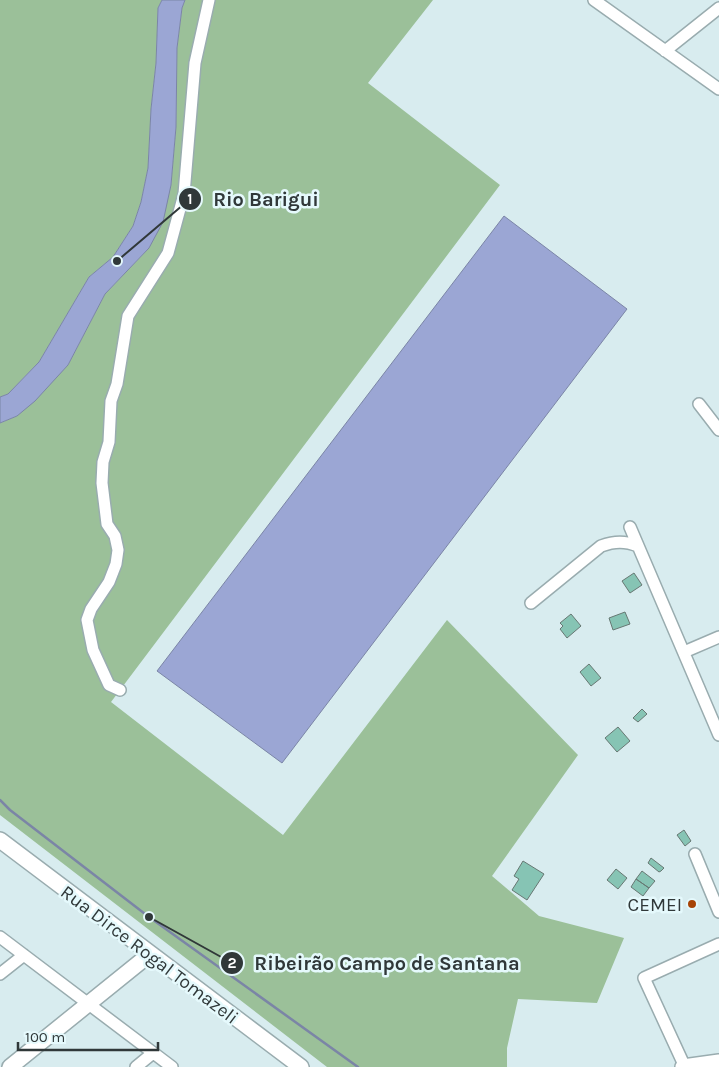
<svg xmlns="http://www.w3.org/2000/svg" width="719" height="1067" font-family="Karla,sans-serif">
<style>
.forest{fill:#9bc099}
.water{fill:#9ba6d4;stroke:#7b85a6}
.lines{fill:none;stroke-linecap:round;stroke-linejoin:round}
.stream{stroke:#7b85a6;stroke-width:2.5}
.building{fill:#86c4b4;stroke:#677873}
.street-casing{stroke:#99acaf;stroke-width:14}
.secondary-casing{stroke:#99acaf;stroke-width:18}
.street{stroke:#fff;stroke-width:11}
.secondary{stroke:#fff;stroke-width:15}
.poi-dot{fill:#a74406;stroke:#e5f9fc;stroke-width:2}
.labels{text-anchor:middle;stroke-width:5;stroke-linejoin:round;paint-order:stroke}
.poi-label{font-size:19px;fill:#303839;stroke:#e5f9fc;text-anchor:end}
.street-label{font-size:19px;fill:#303839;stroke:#e5f9fc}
.leader{fill:none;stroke:#303839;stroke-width:2}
.callout-dot{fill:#303839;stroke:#e5f9fc;stroke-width:2}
.mark-label{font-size:15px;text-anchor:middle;font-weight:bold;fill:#fff}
.callout-label{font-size:20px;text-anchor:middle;font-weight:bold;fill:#303839;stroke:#e5f9fc;stroke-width:5;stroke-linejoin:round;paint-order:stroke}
</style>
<rect width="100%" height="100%" fill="#d8ecef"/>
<path class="forest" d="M 0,0 L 162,0 L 158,8 L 156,63 L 151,109 L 148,168 L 141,202 L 133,226 L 113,257 L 89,277 L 39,362 L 8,394 L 0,397 Z
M 185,0 L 433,0 L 368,83 L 500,185 L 111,702 L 283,835 L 447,620 L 578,755 L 492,876 L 539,916 L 624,938 L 597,1003 L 518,999 L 507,1048 L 507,1067 L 327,1067 L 0,815 L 0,423 L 17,416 L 68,365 L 105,294 L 149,248 L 171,185 L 176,127 L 177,48 L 182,8 Z"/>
<path class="water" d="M 162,0 L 185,0 L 182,8 L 177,48 L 176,127 L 171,185 L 163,222 L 149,248 L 105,294 L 68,365 L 35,401 L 17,416 L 0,423 L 0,397 L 8,394 L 39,362 L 89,277 L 113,257 L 133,226 L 141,202 L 148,168 L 151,109 L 156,63 L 158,8 Z
M 504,216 L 627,309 L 282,763 L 157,671 Z"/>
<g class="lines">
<path class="stream" d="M 0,800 L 10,810 L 149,917 L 358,1067"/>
</g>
<path class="building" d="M 634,573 L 642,585 L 630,593 L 622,581 Z
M 625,612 L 630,624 L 613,630 L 609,618 Z
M 571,614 L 581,626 L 567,638 L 560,629 L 563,626 L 560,623 Z
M 589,664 L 601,678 L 591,686 L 580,672 Z
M 642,709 L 647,714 L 638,722 L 633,718 Z
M 618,727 L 630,741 L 617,752 L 605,738 Z
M 684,830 L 691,841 L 685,846 L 677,835 Z
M 651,858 L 664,868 L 661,871 L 659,872 L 648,863 Z
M 523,861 L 544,874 L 527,900 L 512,890 L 519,879 L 514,876 Z
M 616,869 L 627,878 L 618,889 L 607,880 Z
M 642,871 L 655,881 L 649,888 L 636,879 Z
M 636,879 L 649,888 L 643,896 L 631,887 Z"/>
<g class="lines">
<defs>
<path id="street" d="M 594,0 L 719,89
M 665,51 L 719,8
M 699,404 L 719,430
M 630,527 L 719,735
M 531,603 L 601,546 C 615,541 625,541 638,546
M 684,652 L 719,637
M 120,690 L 109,685 L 93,650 L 87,620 L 91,609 L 109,582 L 116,564 L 118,550 L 115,536 L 107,524 L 102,483 L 103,462 L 109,442 L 111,401 L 117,384 L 128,316 L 168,253 L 184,194 L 195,63 L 209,0
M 695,854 L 719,912
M 0,937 L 172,1067
M 0,974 L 24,955
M 136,1067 L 153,1053
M 685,1067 L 644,978 L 719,944"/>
<path id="secondary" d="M 0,840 L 301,1067
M 10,1067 L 150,954
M 683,1067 L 719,1062"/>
</defs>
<use href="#street" class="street-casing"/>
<use href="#secondary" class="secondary-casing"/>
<use href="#street" class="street"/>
<use href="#secondary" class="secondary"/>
</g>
<circle class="poi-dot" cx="692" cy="904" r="5"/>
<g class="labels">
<g class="poi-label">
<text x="682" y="911">CEMEI</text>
</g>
<g class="street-label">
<text transform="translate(150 954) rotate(37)" y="7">Rua Dirce Rogal Tomazeli</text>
</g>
</g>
<path class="leader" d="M117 261L190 199M149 917L232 963"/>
<g class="callout-dot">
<circle cx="117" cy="261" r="5"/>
<circle cx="149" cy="917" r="5"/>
<circle cx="190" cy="199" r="12"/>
<circle cx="232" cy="963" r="12"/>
</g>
<g class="mark-label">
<text x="190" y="204">1</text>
<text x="232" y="968">2</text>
</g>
<g class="callout-label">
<text x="266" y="206">Rio Barigui</text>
<text x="387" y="970">Ribeirão Campo de Santana</text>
</g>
<path d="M18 1042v8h140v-8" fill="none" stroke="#303839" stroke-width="2.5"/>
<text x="25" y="1042" font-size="15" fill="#303839" stroke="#e5f9fc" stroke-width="4" paint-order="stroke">100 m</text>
</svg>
